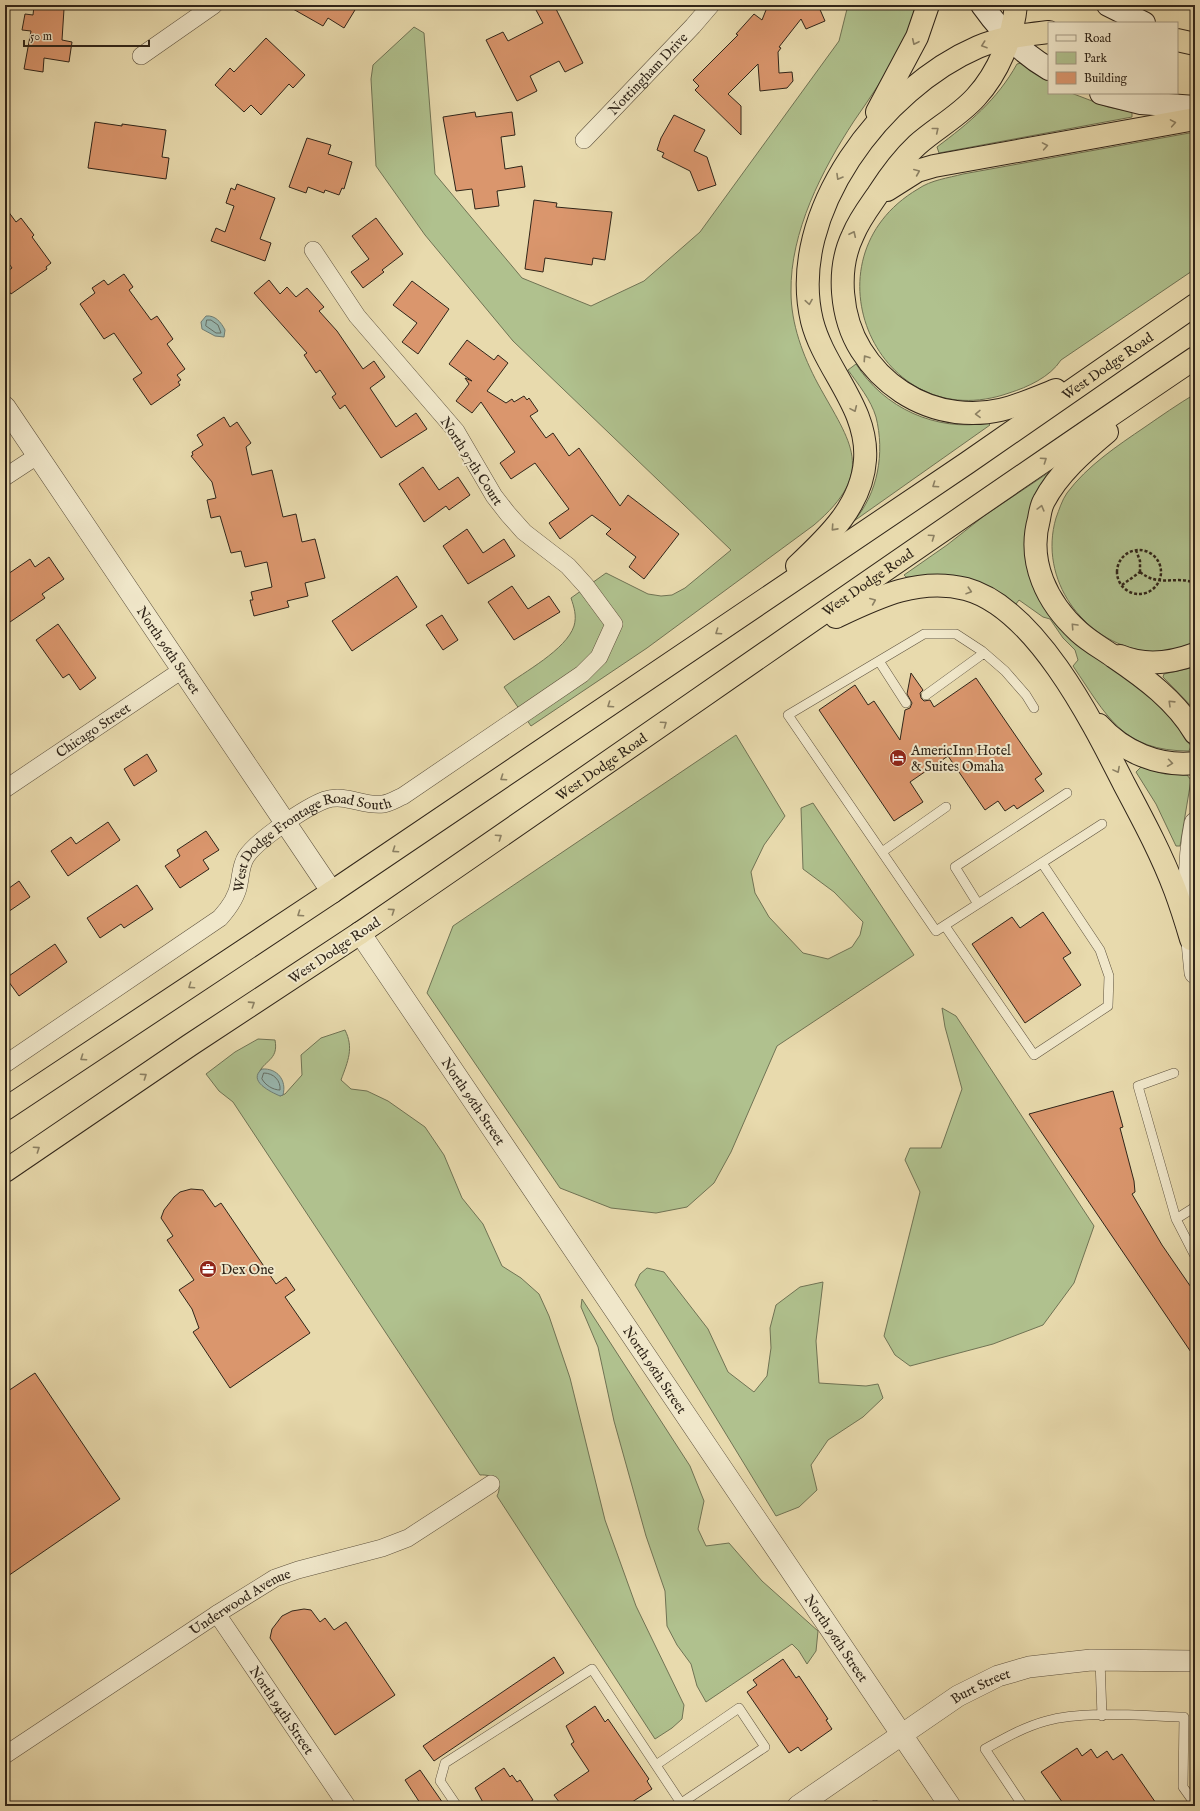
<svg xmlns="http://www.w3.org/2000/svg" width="1200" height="1811" font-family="'IM FELL English',serif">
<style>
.green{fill:#b0c18e;stroke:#707354}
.water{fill:#99b9b2;stroke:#6f7e75}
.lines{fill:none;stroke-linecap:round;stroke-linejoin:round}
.shore{stroke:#646f66;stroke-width:1}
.building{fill:#da966d;stroke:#302519}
.service-casing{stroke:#5e523e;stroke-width:10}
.minor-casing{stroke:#5e523e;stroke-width:18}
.tertiary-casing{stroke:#5e523e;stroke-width:22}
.secondary-casing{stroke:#302519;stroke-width:24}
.trunk-casing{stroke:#302519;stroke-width:24}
.motorway-casing{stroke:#302519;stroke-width:24}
.path{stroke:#302519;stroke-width:2.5;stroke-dasharray:3 2;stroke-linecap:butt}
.service{stroke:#f0e7ca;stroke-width:9}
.minor{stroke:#f0e7ca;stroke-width:17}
.tertiary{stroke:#f0e7ca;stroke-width:21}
.secondary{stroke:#f0e7ca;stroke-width:22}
.trunk{stroke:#e8daad;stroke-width:22}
.motorway{stroke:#e8daad;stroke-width:22}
.oneway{stroke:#8c8063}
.labels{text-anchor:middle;stroke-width:4;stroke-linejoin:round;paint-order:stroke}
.street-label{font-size:14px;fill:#302519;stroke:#f0e7ca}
.poi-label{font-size:14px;fill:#302519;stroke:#f0e7ca;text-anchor:start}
</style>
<rect width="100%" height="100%" fill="#e8daad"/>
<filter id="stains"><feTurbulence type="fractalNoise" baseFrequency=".005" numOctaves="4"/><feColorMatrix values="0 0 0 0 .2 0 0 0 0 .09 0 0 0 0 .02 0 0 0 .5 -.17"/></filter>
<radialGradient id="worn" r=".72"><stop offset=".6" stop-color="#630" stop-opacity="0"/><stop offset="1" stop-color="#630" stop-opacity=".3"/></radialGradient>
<path class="green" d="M 848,5 L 917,5 C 915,13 914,21 911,28 C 908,37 902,45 898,52 C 885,76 870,98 854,121 C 822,170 790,232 791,292 C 791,324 803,356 818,384 C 851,444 877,471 814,525 L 647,648 L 531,726 L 504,687 C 524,672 566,650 574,626 C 577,616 574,607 571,598 L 606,573 L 648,594 L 661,596 L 672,595 L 685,588 L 731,550 L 513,341 L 425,235 L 376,166 L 371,79 L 373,65 L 414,27 L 424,33 L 435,174 L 522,278 L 591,306 L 644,281 L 700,232 L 839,41 Z
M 1021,63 L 1049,81 L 1049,93 L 1071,93 L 1108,107 L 1132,112 L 1132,117 L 939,153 L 937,147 C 969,123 997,100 1017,64 Z
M 1195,132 L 1195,269 L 1061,360 C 1050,377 1028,387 1009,393 C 879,439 799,259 918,189 C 931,180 948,178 963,174 Z
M 856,364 C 884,408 936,432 988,423 L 990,425 L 854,521 C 878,493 885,453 876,417 C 871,400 858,384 848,370 Z
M 1195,394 L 1195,643 C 1178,648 1162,654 1145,651 C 1083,642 1038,579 1056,518 C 1059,510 1062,500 1067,493 C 1087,466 1117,446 1145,427 C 1161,416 1178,404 1195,394 Z
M 1051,471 L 1035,504 L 1059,627 L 1081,648 L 1114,668 L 1152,698 L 1170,717 L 1191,746 L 1189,751 C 1122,751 1107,716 1073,666 L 1078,660 L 1075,650 L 1063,638 L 1050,619 L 1043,617 L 1019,600 L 1016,604 L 939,577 L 906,577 L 904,575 L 947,545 L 984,516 Z
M 1195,667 L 1195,710 L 1163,677 L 1164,674 Z
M 736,735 L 785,816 L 764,845 L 751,872 L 755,893 L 769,917 L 803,953 L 828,959 L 852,947 L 860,935 L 863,922 L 834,892 L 803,869 L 801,808 L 813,803 L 914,955 L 777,1046 L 731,1152 L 714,1183 L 687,1207 L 656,1213 L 611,1208 L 560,1188 L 427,993 L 453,926 Z
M 1141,767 L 1165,774 L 1187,775 L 1191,780 L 1180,846 L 1176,846 L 1156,804 L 1136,772 Z
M 942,1008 L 956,1016 L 1094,1226 L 1074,1283 L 1043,1325 L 993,1344 L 910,1366 L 895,1355 L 884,1336 L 920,1192 L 905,1160 L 910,1148 L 941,1148 L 962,1089 L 945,1027 Z
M 345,1030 C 354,1048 348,1061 341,1080 L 351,1089 L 367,1091 L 388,1101 L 425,1127 L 444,1155 L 462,1198 L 483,1224 L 502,1266 L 521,1278 L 539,1294 L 549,1316 L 570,1378 L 605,1520 L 636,1606 L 684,1705 L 682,1719 L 672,1728 L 655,1739 L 497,1496 C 504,1482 493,1474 480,1475 L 233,1102 L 219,1091 L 206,1074 L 235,1052 L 258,1039 L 275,1040 C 279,1061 263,1060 258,1075 L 280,1096 L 285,1094 L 302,1075 L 301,1055 L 321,1038 Z
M 647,1268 L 664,1272 L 708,1329 L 728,1372 L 754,1392 L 767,1376 L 771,1348 L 770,1328 L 776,1305 L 800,1287 L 823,1282 L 816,1341 L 819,1383 L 866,1386 L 878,1384 L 883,1398 L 863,1417 L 828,1440 L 811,1465 L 817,1490 L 799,1507 L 776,1516 L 635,1285 L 640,1274 Z
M 582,1299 L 690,1466 L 704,1501 L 698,1529 L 706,1546 L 729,1543 L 762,1581 L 818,1631 L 816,1651 L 807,1664 L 799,1651 L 792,1644 L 706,1702 L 697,1686 L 691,1664 L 677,1645 L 667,1626 L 665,1591 L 646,1536 L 614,1421 L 598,1347 L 581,1307 Z"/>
<path class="water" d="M 206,316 C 215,315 221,322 225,330 L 224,337 L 215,336 L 202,329 L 201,322 Z
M 262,1069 C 277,1068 287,1080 283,1095 L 280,1096 C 271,1092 247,1081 262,1069 Z"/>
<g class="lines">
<path class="shore" d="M 207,320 L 211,320 L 218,325 L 221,333 L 216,333 L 206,326 Z
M 264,1073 C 274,1073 281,1081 280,1090 C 273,1090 265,1085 262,1079 Z"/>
</g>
<path class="building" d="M 40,5 L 64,9 L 62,40 L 72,42 L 69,62 L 44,58 L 43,72 L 24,69 L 31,31 L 22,30 L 25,14 L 33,15 L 34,6 L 40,7 Z
M 286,5 L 358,5 L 344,28 L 328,18 L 323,26 Z
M 546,5 L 554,5 L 583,63 L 565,72 L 559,61 L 530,76 L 537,91 L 517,101 L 486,40 L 503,32 L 508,41 L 543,23 L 536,10 Z
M 768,5 L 818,5 L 825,21 L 806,29 L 801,19 L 779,47 L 781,48 L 778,52 L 779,73 L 792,72 L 793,81 L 787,88 L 760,91 L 758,64 L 728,94 L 741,106 L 741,135 L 695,90 L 699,86 L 693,80 L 738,35 L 736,34 L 754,14 L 762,20 Z
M 266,38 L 305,75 L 293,88 L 289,84 L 261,115 L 251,105 L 244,112 L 215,85 L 230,68 L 234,72 Z
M 475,112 L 476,117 L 512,112 L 515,135 L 501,137 L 505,169 L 522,166 L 525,187 L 497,191 L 499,206 L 475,209 L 472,189 L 456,191 L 443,117 Z
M 674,115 L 705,130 L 694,151 L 707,157 L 716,185 L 698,191 L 690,171 L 662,157 L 664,153 L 657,150 L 661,138 Z
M 95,122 L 122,126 L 122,124 L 166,130 L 162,157 L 169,158 L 166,179 L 88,168 Z
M 307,138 L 331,145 L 328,154 L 352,162 L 344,189 L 342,188 L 339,195 L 325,190 L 324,193 L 308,187 L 306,193 L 289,187 Z
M 237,184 L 275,198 L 260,239 L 271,243 L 265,261 L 211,241 L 216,228 L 225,232 L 234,206 L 226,203 L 231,188 L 235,190 Z
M 534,200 L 557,203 L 556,207 L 612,212 L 605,260 L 593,258 L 592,265 L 545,258 L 543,272 L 525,269 Z
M 5,207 L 16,222 L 21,218 L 34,235 L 32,237 L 51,263 L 46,267 L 47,269 L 11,294 L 5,286 L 5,273 L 12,268 L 5,258 Z
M 376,218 L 403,254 L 382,270 L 384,272 L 363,288 L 351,272 L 369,259 L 352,236 Z
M 124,274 L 133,287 L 129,290 L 151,320 L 157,316 L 173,339 L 167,344 L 185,369 L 177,375 L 181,380 L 178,382 L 180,385 L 151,405 L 133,379 L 142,373 L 114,333 L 104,339 L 80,304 L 95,293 L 92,288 L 104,280 L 108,285 Z
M 269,280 L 280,294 L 287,287 L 296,297 L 307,288 L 324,307 L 319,311 L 337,331 L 363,369 L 374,361 L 385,377 L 370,388 L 396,427 L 416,413 L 427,429 L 381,458 L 345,405 L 340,409 L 332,397 L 336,394 L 320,370 L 316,373 L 304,355 L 307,353 L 254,293 Z
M 412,281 L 449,309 L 418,354 L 402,342 L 417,323 L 393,305 Z
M 467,340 L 494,360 L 498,355 L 508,363 L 487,391 L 506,403 L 512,399 L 514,402 L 524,396 L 527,400 L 529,398 L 538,411 L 530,416 L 546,438 L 553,433 L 569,456 L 579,448 L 620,506 L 628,495 L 679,534 L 644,579 L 629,567 L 636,557 L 606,534 L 611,529 L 592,515 L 560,539 L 549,523 L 569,509 L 535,463 L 511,479 L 500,463 L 515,452 L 481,402 L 472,413 L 456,401 L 469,384 L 465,378 L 472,381 L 449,364 Z
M 224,417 L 230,427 L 237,422 L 251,443 L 246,447 L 252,475 L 272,470 L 283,517 L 296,514 L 302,542 L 315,539 L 325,578 L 305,583 L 308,596 L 287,601 L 289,607 L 254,616 L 250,600 L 253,600 L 251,592 L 272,587 L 267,562 L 245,567 L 241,551 L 231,553 L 220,516 L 211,518 L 207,500 L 216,498 L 212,482 L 191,456 L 193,455 L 192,452 L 203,445 L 197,435 Z
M 423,467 L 439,490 L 458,477 L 470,495 L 449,510 L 446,506 L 424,522 L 399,484 Z
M 467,529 L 483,553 L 504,539 L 515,556 L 468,584 L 443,546 Z
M 49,557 L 64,579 L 42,594 L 45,598 L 10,622 L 5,615 L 5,576 L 30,559 L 35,567 Z
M 397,576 L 417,607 L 352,651 L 332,621 Z
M 512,586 L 528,609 L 549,596 L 560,612 L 514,640 L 488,602 Z
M 442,615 L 458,640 L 443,650 L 426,625 Z
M 58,624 L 96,678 L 80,690 L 69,674 L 63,678 L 36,640 Z
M 911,673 L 923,690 L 920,693 L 921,698 L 924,701 L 930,700 L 934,707 L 976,678 L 1042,774 L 1035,779 L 1044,791 L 1017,809 L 1014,805 L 1005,811 L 998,801 L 985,810 L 948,756 L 910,782 L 923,802 L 894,821 L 819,710 L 855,685 L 868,705 L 874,701 L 900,740 L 905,710 L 910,708 L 912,703 L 907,694 Z
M 147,754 L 157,771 L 134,786 L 124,769 Z
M 108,822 L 120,840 L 68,876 L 51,851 L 71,837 L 76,844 Z
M 206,831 L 219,850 L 203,860 L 209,869 L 180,888 L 165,866 L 180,856 L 177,850 Z
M 19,881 L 30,897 L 5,914 L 5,891 Z
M 137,885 L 153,909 L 124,928 L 121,924 L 100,938 L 87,918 Z
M 1043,912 L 1071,953 L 1063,958 L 1081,985 L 1025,1023 L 972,944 L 1012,917 L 1020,928 Z
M 55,944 L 67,962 L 19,996 L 6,978 Z
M 1113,1091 L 1123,1127 L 1120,1128 L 1134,1181 L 1135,1192 L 1132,1194 L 1162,1245 L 1195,1293 L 1195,1358 L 1029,1114 Z
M 191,1189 L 203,1190 L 215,1207 L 221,1203 L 276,1284 L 286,1277 L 295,1290 L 285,1297 L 310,1333 L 230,1388 L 193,1332 L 199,1328 L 192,1309 L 179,1290 L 194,1280 L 167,1240 L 173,1236 L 161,1218 L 164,1210 L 174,1197 L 180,1192 Z
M 35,1373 L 120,1499 L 5,1578 L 5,1393 Z
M 304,1609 L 311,1610 L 320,1622 L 325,1618 L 334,1630 L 346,1622 L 395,1695 L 335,1735 L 270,1638 L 272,1629 L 282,1616 L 292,1611 Z
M 554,1657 L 564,1673 L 434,1761 L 423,1746 Z
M 783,1659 L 796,1678 L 799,1676 L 828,1719 L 826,1720 L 832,1729 L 801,1751 L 798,1747 L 789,1753 L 747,1692 L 757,1685 L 753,1680 Z
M 595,1706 L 605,1722 L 608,1719 L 649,1779 L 647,1781 L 652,1789 L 626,1806 L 562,1806 L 554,1795 L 589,1771 L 571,1744 L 574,1742 L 566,1726 Z
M 1077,1748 L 1082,1756 L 1091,1749 L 1097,1758 L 1107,1751 L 1113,1760 L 1122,1754 L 1158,1806 L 1065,1806 L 1041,1772 Z
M 504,1768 L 510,1777 L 512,1775 L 517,1782 L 520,1780 L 533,1800 L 523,1806 L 485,1806 L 475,1788 Z
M 420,1770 L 445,1806 L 422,1806 L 405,1780 Z"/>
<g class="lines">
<defs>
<path id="service" d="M 879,661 L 906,703
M 926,695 L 984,653
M 1034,708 L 1026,695 L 1005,671 L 982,651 L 956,634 L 924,634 L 788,715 L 936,931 L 1102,824
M 882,852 L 946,807
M 978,904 L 955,867 L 1067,793
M 945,926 L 1034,1055 L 1108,1006 L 1109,976 L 1100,950 L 1042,863
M 1174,1073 L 1138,1086 L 1176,1219 L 1195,1256
M 1176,1219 L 1195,1207
M 1100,1660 L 1102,1716
M 656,1765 L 739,1708 L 765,1747 L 677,1806
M 875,1805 L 876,1806
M 457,1806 L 440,1781 L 445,1763 L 592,1669 L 683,1806
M 1023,1806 L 985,1749 C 1005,1738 1024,1727 1046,1721 C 1084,1710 1143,1716 1184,1717 L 1183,1787 L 1195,1804"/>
<g id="minor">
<path d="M 141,56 L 214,5"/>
<path id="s1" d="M 584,140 L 693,26 L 711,5"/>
<path d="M 5,477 L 37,456"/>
<path id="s2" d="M 5,789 L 182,670"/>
<path id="s3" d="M 5,1064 L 220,918 C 229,908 237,897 239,884 C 241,874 241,865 246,857 C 257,840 306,807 325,800 C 345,793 364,807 383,804 C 390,803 396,799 403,796 L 582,674 L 599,657 L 614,624 L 586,586 L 568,566 L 524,532 L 508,514 L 494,496 L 456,431 L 357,316 L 313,250"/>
<path id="s4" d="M 217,1614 L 347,1806"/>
<path id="s5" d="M 5,1755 L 217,1614 L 275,1578 L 298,1570 L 382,1548 L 408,1538 L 491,1484"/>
</g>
<g id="tertiary">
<path id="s6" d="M 5,407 L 332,892"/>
<path d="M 1195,823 C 1185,873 1190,924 1195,973"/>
<path id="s7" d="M 360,933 L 950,1806"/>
<path id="s8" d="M 798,1806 L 958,1696 L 998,1676 L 1029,1667 L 1091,1660 L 1195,1661"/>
</g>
<path id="secondary" d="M 982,5 C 999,29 1023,54 1049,69
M 1108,5 L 1144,23
M 1101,93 L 1141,103 L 1195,107"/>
<path id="trunk" d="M 5,1109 L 332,892
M 5,1171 L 190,1045 L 360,933"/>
<g id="motorway">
<path d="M 1016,5 C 1013,37 998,73 976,97 C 959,116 936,128 917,145 C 902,159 889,177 878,194 C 869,207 859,220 853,235 C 836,270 841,318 861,350 C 882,384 917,407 956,412 C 996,417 1020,404 1056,390"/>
<path d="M 1177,40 L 1195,44"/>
<path d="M 877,112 L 917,37 L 928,5"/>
<path d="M 887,190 L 917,171 L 934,166 L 1195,119"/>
<path d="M 1107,432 C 1083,452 1058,474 1044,501 C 1041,506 1040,513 1039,519 C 1027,562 1047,603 1079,632 C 1090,642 1103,649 1114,657 C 1145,678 1176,701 1195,733"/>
<path d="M 797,566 C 828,537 862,505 865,460 C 869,408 824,369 812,321 C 786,213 883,88 978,47 C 1001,37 1024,35 1049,32"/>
<path d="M 836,617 C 878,597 919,577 966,589 C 1036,608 1093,723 1124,784 C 1142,818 1161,853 1175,890 C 1181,906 1186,922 1191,939"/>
<path d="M 1120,656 C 1144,666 1171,663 1195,654"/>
<path d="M 1099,725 C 1123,752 1159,767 1195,763"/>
<path id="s9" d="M 332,892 L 967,463 L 1195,305"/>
<path id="s10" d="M 360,933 C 639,742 915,547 1195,358"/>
</g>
</defs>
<use href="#service" class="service-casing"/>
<use href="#minor" class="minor-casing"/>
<use href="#tertiary" class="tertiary-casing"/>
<use href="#secondary" class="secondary-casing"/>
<use href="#trunk" class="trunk-casing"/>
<use href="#motorway" class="motorway-casing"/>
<path class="path" d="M 1136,550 L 1140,561 L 1140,572
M1117 572a22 22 0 1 1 44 0a22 22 0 1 1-44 0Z
M 1140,572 C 1160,588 1175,575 1195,583
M 1122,585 L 1140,572"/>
<use href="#service" class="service"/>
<use href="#minor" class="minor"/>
<use href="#tertiary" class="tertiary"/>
<use href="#secondary" class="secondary"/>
<use href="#trunk" class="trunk"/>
<use href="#motorway" class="motorway"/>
</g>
<defs><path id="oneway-chevron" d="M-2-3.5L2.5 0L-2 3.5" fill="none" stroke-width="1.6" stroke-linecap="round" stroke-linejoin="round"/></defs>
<g class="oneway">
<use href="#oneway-chevron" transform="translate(915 42) rotate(115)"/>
<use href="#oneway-chevron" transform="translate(984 45) rotate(161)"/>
<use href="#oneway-chevron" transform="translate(1173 123) rotate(-10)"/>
<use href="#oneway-chevron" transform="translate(936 130) rotate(-39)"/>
<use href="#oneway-chevron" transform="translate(1045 146) rotate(-10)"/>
<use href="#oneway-chevron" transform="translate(917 172) rotate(-23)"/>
<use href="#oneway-chevron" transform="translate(839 177) rotate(120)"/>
<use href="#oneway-chevron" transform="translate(853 234) rotate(-65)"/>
<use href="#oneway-chevron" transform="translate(809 302) rotate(81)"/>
<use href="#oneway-chevron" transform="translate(866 358) rotate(-124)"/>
<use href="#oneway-chevron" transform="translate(854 409) rotate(66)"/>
<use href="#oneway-chevron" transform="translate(978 414) rotate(179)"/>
<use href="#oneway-chevron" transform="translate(1044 460) rotate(-34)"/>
<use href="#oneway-chevron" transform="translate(935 485) rotate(146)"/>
<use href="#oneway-chevron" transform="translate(1041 508) rotate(-75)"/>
<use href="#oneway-chevron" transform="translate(834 528) rotate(132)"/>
<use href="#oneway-chevron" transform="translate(932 537) rotate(-35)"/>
<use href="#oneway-chevron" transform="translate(969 591) rotate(18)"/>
<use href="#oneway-chevron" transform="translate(873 601) rotate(-23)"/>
<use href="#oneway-chevron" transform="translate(1074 626) rotate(-133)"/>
<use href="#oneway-chevron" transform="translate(718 632) rotate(146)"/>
<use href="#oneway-chevron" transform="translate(1171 703) rotate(-136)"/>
<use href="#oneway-chevron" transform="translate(610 705) rotate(146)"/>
<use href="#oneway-chevron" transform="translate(664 724) rotate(-35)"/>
<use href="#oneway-chevron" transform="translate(1170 763) rotate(8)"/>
<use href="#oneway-chevron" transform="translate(1117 770) rotate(62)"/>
<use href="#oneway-chevron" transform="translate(503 778) rotate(146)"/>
<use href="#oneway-chevron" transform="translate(499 837) rotate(-34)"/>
<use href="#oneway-chevron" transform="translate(395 850) rotate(146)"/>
<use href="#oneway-chevron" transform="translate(392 911) rotate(-34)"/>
<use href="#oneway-chevron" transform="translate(300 914) rotate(146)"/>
<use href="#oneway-chevron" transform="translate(191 986) rotate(146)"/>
<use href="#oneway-chevron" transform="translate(252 1004) rotate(-33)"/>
<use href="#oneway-chevron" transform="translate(83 1058) rotate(146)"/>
<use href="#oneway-chevron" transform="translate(144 1076) rotate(-34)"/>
<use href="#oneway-chevron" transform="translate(37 1149) rotate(-34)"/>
</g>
<defs>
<symbol id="hotel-disc" viewBox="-11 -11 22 22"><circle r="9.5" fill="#8f2418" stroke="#f0e7ca"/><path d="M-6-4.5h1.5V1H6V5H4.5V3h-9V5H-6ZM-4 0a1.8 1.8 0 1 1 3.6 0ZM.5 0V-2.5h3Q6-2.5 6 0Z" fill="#fff"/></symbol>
<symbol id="office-disc" viewBox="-11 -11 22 22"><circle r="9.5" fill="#8f2418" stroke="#f0e7ca"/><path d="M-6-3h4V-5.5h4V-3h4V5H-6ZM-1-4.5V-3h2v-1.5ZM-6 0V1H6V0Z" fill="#fff"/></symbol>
</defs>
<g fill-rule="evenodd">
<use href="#hotel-disc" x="888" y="748" width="20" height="20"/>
<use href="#office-disc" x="198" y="1259" width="20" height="20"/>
</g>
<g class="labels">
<g class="street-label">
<text dy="5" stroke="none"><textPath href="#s1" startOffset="92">Nottingham Drive</textPath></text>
<text dy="5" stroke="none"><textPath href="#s9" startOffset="937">West Dodge Road</textPath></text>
<text transform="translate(472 461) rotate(57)" y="5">North 97th Court</text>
<text dy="5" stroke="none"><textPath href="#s10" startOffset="617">West Dodge Road</textPath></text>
<text dy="5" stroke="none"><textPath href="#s6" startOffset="293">North 96th Street</textPath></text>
<text dy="5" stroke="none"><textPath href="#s2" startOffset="106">Chicago Street</textPath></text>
<text dy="5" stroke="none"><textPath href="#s10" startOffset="293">West Dodge Road</textPath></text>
<text dy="5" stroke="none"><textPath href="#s3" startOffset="392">West Dodge Frontage Road South</textPath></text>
<text transform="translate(334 950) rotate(-34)" y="5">West Dodge Road</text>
<text dy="5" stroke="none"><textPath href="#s7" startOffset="203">North 96th Street</textPath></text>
<text dy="5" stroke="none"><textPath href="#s7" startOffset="527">North 96th Street</textPath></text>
<text dy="5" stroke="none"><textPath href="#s5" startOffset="281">Underwood Avenue</textPath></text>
<text dy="5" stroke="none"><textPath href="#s7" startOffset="851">North 96th Street</textPath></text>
<text dy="5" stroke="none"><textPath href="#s8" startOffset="219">Burt Street</textPath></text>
<text dy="5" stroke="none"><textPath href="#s4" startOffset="116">North 94th Street</textPath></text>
</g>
<g class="poi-label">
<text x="911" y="755">AmericInn Hotel<tspan x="911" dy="16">&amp; Suites Omaha</tspan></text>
<text x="221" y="1274">Dex One</text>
</g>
</g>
<rect width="1200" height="1811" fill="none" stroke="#e8daad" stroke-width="20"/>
<rect x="6" y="6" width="1188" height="1799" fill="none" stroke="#302519" stroke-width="2"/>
<rect x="10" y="10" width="1180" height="1791" fill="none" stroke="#302519"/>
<rect x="1048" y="22" width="130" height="72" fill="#f0e7ca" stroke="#a39983"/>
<rect x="1056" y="35" width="20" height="6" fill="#f0e7ca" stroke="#a39983"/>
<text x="1084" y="42" font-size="12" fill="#302519">Road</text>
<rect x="1056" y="52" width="20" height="12" fill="#b0c18e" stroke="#a39983"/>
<text x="1084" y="62" font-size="12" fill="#302519">Park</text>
<rect x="1056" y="72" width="20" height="12" fill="#da966d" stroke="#a39983"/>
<text x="1084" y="82" font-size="12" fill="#302519">Building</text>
<path d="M24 40v6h125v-6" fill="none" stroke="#302519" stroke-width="2"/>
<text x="30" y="40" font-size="12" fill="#302519" stroke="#f0e7ca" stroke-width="3" paint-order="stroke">50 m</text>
<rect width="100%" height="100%" filter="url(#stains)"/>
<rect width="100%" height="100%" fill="url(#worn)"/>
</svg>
